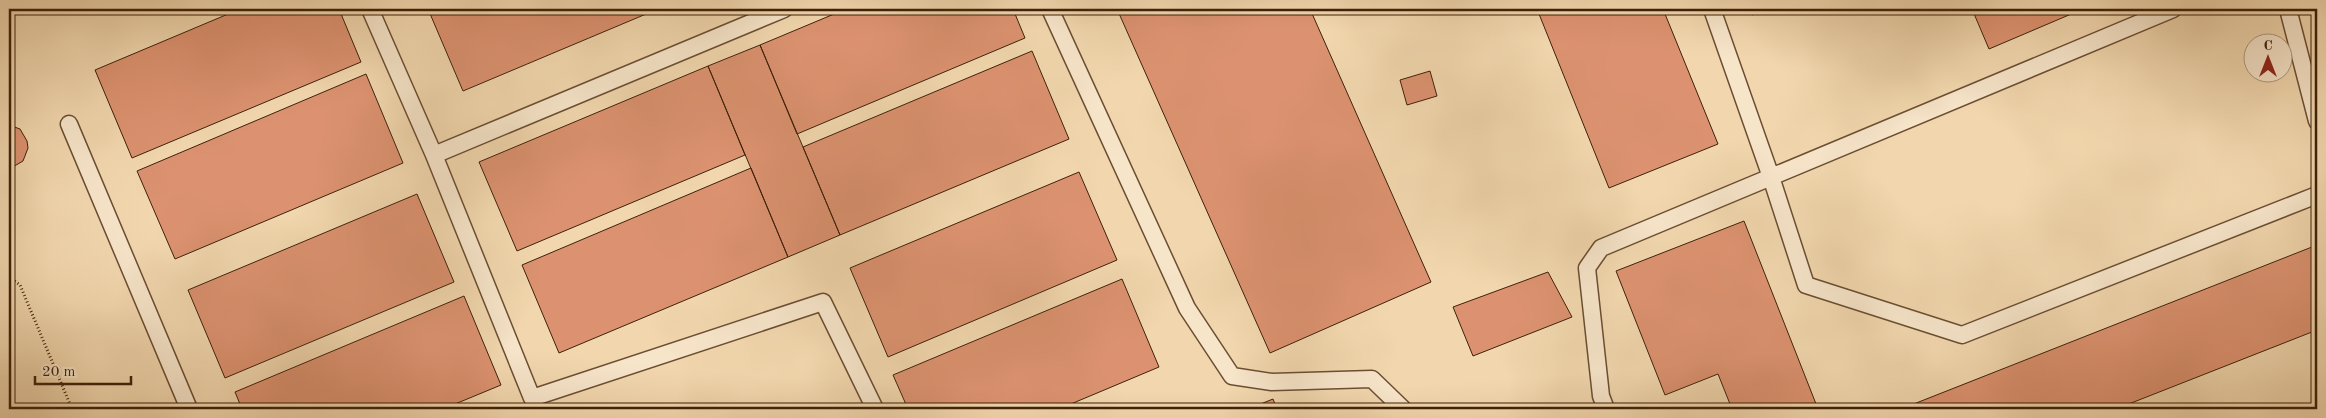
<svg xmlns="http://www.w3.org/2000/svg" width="2326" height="418" font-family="'Old Standard TT',serif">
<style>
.building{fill:#dc9270;stroke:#3e2109}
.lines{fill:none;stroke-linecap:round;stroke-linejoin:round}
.lane-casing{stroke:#6b4e32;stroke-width:19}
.path{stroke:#3e2109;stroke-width:3;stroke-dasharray:1 2.5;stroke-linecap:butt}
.lane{stroke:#f7e5ca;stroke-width:16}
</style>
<rect width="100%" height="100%" fill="#f2d7ae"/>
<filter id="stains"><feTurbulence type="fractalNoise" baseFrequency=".004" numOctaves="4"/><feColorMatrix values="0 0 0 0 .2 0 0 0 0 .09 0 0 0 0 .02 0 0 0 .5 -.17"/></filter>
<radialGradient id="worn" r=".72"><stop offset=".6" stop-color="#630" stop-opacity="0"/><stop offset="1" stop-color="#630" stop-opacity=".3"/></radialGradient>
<path class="building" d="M 240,9 L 339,9 L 361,62 L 132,158 L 95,70 Z
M 428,9 L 658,9 L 463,91 Z
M 846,9 L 1013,9 L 1025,38 L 797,134 L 760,45 Z
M 1117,9 L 1310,9 L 1431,282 L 1270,353 Z
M 1537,9 L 1663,9 L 1718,144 L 1609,188 Z
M 1750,9 L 1766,9 L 1752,15 Z
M 1972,9 L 2083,9 L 1989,49 Z
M 760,45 L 840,235 L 788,257 L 708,66 Z
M 1032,51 L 1069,139 L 840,235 L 803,147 Z
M 708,66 L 745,155 L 517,251 L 479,162 Z
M 1430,71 L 1437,96 L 1407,105 L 1400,80 Z
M 366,74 L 403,163 L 175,259 L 137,171 Z
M 9,125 L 20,129 L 27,141 L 28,148 L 23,161 L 11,168 L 9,168 Z
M 751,168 L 788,257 L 559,353 L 522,265 Z
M 1079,172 L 1117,260 L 888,357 L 850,268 Z
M 417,194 L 454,282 L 225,378 L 188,290 Z
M 1744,221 L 1818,409 L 1732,409 L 1718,374 L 1665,395 L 1616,271 Z
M 2317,245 L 2317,330 L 2116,409 L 1901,409 Z
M 1548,272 L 1572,317 L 1473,356 L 1453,307 Z
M 1122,279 L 1159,367 L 1059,409 L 908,409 L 893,375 Z
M 464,296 L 501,385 L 443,409 L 242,409 L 235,392 Z
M 1273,399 L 1277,409 L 1248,409 Z"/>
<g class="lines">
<defs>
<path id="lane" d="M 370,9 L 434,155
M 784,9 L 434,155 L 532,398 L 823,302 L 875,409
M 1050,9 L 1187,308 L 1232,376 L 1272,382 L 1372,379 L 1403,409
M 2173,9 L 1771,177 L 1806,285 L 1962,335 L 2317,195
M 2288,9 L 2317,121
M 69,124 L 189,409
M 1606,409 L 1601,396 L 1587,268 L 1601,248 L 1771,177 L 1712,9"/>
</defs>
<use href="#lane" class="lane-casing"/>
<path class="path" d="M 9,277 L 20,285 L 72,409"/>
<use href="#lane" class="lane"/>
</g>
<rect width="2326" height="418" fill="none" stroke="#f2d7ae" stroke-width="30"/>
<rect x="10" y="10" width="2306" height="398" fill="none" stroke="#3e2109" stroke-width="2.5"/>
<rect x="15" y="15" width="2296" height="388" fill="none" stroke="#3e2109"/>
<g transform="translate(2268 58)"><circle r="24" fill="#f7e5ca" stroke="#ad977d"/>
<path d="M0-4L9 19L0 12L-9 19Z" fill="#8f2418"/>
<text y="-8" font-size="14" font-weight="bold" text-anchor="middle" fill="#3e2109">С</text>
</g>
<path d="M35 376v8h96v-8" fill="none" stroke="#3e2109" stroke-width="2.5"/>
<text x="42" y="376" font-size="15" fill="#3e2109" stroke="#f7e5ca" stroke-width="4" paint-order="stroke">20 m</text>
<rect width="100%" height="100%" filter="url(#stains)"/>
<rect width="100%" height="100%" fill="url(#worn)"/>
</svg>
